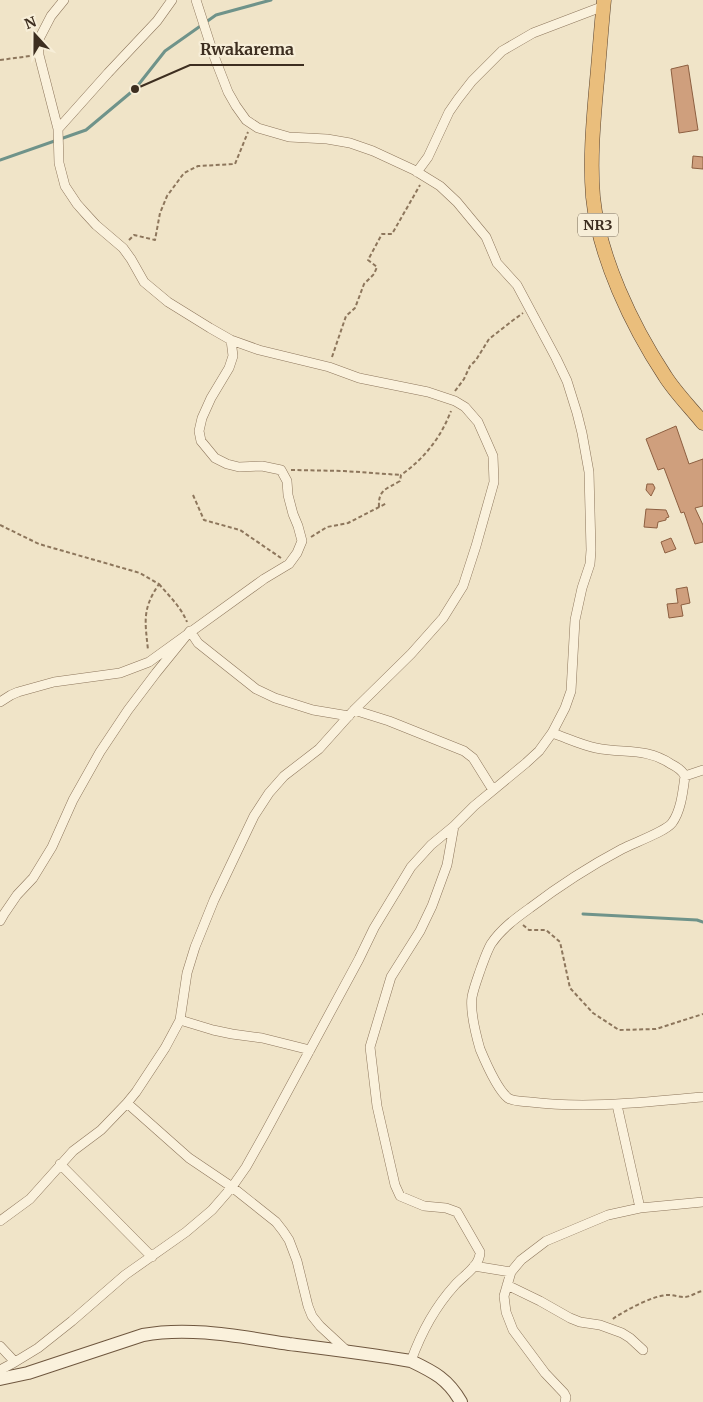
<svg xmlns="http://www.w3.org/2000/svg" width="703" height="1402" font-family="Merriweather,serif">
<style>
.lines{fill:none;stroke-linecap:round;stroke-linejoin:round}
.stream{stroke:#6f938a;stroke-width:3}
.building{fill:#cf9f7d;stroke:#8d5f41}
.minor-casing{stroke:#8d765c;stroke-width:10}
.secondary-casing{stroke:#6f573f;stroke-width:14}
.trunk-casing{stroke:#5b4430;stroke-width:15}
.path{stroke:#8d765c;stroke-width:2;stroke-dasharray:4 2.5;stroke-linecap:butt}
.minor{stroke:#faf1dc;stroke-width:9}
.secondary{stroke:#faf1dc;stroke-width:12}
.trunk{stroke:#eabe7c;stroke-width:14}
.labels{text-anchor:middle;stroke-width:4.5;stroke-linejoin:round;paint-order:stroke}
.shield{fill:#f7eed8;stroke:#756857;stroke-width:1}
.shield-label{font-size:14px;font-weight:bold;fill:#3d2e20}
.leader{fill:none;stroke:#3d2e20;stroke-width:2}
.callout-dot{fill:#3d2e20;stroke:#f7eed8;stroke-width:2}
.callout-label{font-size:16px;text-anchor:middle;font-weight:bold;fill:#3d2e20;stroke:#f7eed8;stroke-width:4.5;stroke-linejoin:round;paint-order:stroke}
</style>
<rect width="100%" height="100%" fill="#f0e4c8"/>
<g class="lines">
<path class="stream" d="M 0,160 L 86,130 L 135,89 L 165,51 L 216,15 L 271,0
M 583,914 L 697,920 L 703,922"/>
</g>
<path class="building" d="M 688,65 L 698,130 L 679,133 L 671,69 Z
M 693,156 L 703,157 L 703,169 L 692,168 Z
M 676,426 L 689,464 L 703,459 L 703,506 L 695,508 L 703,525 L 703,542 L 695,544 L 684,512 L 681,513 L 664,468 L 658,470 L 646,439 Z
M 647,484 L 653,484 L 655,488 L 651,496 L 646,490 Z
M 646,509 L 666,510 L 669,517 L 666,518 L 666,520 L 658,522 L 657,528 L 644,527 Z
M 671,538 L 676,549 L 665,553 L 661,542 Z
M 687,587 L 690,603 L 681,605 L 683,616 L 669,618 L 667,604 L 678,603 L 676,589 Z"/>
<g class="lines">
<defs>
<path id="minor" d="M 58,129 L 108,73 L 157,21 L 172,0
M 417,172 L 428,157 L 449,112 L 458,99 L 472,81 L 502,51 L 533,33 L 604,6
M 0,702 L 11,695 L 18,692 L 54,682 L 120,673 L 149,662 L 264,579 L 289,564 L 297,553 L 302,541 L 298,526 L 293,514 L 288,495 L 287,481 L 281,470 L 262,466 L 239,467 L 227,464 L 215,458 L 201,441 L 199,431 L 202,418 L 211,398 L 229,368 L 233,356 L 231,340
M 354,710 L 389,721 L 464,751 L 473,758 L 493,790
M 552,733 C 567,738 581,745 596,748 C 624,754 645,747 671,764 C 677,767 682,770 685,776 C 683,791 681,811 672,823 C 665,832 633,843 622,849 C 590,866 559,886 530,908 C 516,918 501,929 491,944 C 487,951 484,960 481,968 C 478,977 474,987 472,997 C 470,1011 476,1035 480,1049 C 485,1061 498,1090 508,1098 C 514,1102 523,1101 530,1102 C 588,1109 645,1102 703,1097
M 685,776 L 703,770
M 0,921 L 4,914 L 17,895 L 33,878 L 52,847 L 73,800 L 100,752 L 128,710 L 156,673 L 190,631 L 198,643 L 256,689 L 275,698 L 313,710 L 349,716
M 180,1020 L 213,1030 L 232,1034 L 262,1038 L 310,1050
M 127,1103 L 189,1158 L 232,1187 L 276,1222 L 283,1231 L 289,1240 L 297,1261 L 308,1306 L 312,1316 L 320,1326 L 347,1351
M 60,1164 L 152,1257
M 640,1208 L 703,1202
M 0,1221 L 30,1199 L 73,1151 L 101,1130 L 127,1103 L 136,1092 L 165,1048 L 180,1020 L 187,973 L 195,947 L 214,900 L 254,816 L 269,793 L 284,776 L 319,749 L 354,710 L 411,654 L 443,618 L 463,586 L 476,546 L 494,482 L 493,456 L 486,440 L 478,422 L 465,407 L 455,401 L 428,392 L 359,378 L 329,367 L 259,350 L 231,340 L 210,328 L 168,302 L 144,282 L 131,259 L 123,248 L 96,225 L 85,213 L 77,204 L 65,186 L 59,163 L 58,129 L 39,55 L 38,41 L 51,16 L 64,0
M 474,1266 L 511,1272
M 507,1285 L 540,1301 L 570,1318 L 580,1322 L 600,1325 L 622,1333 L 630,1338 L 643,1350
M 0,1346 L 15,1362
M 411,1361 C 421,1333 435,1307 455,1285 C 464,1275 480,1266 480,1252 L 457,1212 L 446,1208 L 424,1206 L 400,1196 L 395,1185 L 377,1106 L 370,1047 L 391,977 L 420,931 L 432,906 L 447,865 L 454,826
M 0,1370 L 15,1362 L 38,1348 L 72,1321 L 125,1275 L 186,1232 L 212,1210 L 232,1187 L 246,1167 L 264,1135 L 359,959 L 374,928 L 411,867 L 431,845 L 454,826 L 474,806 L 526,763 L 539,751 L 552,733 L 565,708 L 571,691 L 575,620 L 582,588 L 590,564 L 591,550 L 589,472 L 582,433 L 577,413 L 567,381 L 556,358 L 517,285 L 497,263 L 486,237 L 457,202 L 440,186 L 414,170 L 373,151 L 350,143 L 327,139 L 289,137 L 258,128 L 246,120 L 236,106 L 228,92 L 214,56 L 196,0
M 565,1402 L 566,1397 L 564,1393 L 545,1373 L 513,1330 L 506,1312 L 504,1296 L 511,1272 L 521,1260 L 546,1241 L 608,1215 L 640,1208 L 617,1105"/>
<path id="secondary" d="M 0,1379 L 28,1373 L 143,1335 C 190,1326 242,1337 289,1344 C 329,1349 370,1354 411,1361 C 434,1372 448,1379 461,1402"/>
<path id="trunk" d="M 604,0 C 601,30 599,60 596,91 C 593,126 590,162 593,197 C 599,257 632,326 665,376 C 675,392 690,407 703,423"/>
</defs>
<use href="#minor" class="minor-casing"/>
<use href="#secondary" class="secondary-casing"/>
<use href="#trunk" class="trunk-casing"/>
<path class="path" d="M 0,60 L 30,56
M 129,240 L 134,235 L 155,240 L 160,213 L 167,196 L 184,173 L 198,166 L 235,164 L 248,132
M 332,357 L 346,316 L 355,308 L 364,284 L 374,274 L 377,267 L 368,260 L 382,234 L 392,234 L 420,185
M 455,391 L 464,379 L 470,366 L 476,360 L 489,339 L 512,321 L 523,313
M 291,470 L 344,471 L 401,475
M 193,495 L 204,520 L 240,530 L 281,558
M 379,507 C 378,489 387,489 400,481 L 401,475 C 425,458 441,437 451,411
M 0,525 L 39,544 L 140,573 L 159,584 C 142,609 145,621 148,650
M 311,537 L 327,527 L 348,523 L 387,503
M 159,584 C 169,596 181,607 187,622
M 523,925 L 529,930 L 546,930 L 560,942 L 570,988 L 593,1013 L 619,1030 L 656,1029 L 703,1014
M 613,1319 L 614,1318 C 626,1310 654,1295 668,1295 C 674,1295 679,1297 684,1297 C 691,1297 696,1292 703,1291"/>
<use href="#minor" class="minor"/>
<use href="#secondary" class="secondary"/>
<use href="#trunk" class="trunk"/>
</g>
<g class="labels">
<rect class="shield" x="578" y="213.5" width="40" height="23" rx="4"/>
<g class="shield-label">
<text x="598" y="230">NR3</text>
</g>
</g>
<path class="leader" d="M135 89L190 65H304"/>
<circle class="callout-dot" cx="135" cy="89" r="5"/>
<g class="callout-label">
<text x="247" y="55">Rwakarema</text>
</g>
<g transform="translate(35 35) rotate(339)" stroke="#f7eed8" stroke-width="4" paint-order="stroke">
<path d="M0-4L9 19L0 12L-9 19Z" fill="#3d2e20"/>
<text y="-8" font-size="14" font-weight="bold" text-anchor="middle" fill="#3d2e20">N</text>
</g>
</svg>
